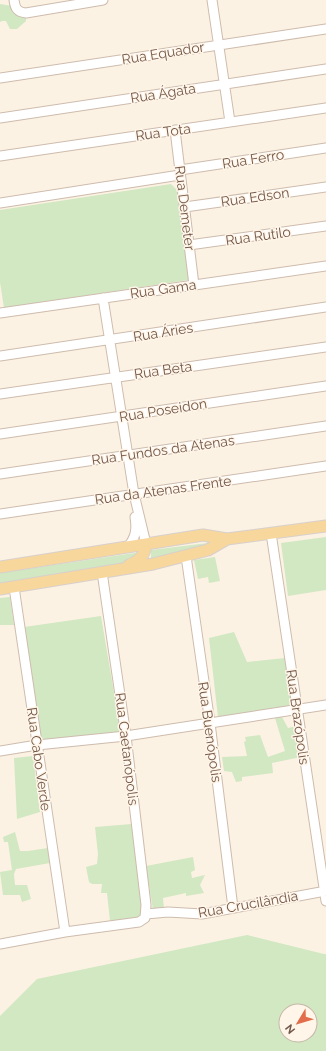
<svg xmlns="http://www.w3.org/2000/svg" width="326" height="1051" font-family="Raleway,sans-serif">
<style>
.green{fill:#d1e8c2;fill-rule:evenodd}
.lines{fill:none;stroke-linecap:round;stroke-linejoin:round}
.minor-casing{stroke:#cebcad;stroke-width:11}
.major-casing{stroke:#d8d0cc;stroke-width:13}
.minor{stroke:#fff;stroke-width:9}
.major{stroke:#f8d79d;stroke-width:11}
.labels{text-anchor:middle;stroke-width:3;stroke-linejoin:round;paint-order:stroke}
.street-label{font-size:14px;fill:#73584a;stroke:#fff6e9}
</style>
<rect width="100%" height="100%" fill="#fbf2e3"/>
<path class="green" d="M 0,4 L 12,6 L 26,17 L 26,21 L 17,29 L 10,29 L 6,21 L 2,21 L 0,22 Z
M 171,184 L 178,191 L 190,276 L 188,280 L 4,308 L 0,282 L 0,210 Z
M 326,537 L 326,590 L 288,596 L 281,543 Z
M 216,542 L 210,546 L 159,558 L 151,558 L 151,550 Z
M 141,552 L 133,560 L 118,565 L 0,583 L 0,573 Z
M 215,557 L 220,581 L 209,583 L 208,577 L 198,579 L 194,560 Z
M 10,597 L 14,625 L 0,625 L 0,598 Z
M 101,616 L 121,734 L 40,741 L 24,627 Z
M 234,632 L 247,662 L 285,658 L 294,705 L 218,717 L 209,638 Z
M 282,717 L 288,728 L 297,726 L 301,757 L 272,763 L 273,773 L 242,777 L 242,781 L 236,782 L 232,772 L 224,771 L 222,757 L 247,756 L 244,742 L 246,741 L 245,737 L 260,735 L 268,757 L 285,751 L 275,718 Z
M 33,756 L 40,812 L 17,819 L 14,758 Z
M 132,824 L 143,917 L 110,921 L 107,893 L 101,893 L 102,884 L 92,884 L 89,882 L 86,867 L 97,864 L 98,854 L 95,827 Z
M 15,832 L 20,851 L 28,851 L 48,848 L 50,863 L 16,869 L 14,874 L 15,885 L 27,885 L 31,899 L 22,902 L 20,895 L 3,895 L 0,872 L 12,870 L 8,842 L 4,842 L 3,837 Z
M 193,857 L 195,870 L 191,872 L 192,878 L 205,875 L 200,885 L 204,893 L 186,896 L 186,893 L 163,898 L 164,909 L 153,910 L 146,866 Z
M 247,935 L 324,954 L 326,954 L 326,1051 L 0,1051 L 0,1016 L 37,979 ZM 286,1011 L 310,1011 L 310,1035 L 286,1035 Z"/>
<g class="lines">
<defs>
<path id="minor" d="M 14,0 C 15,8 17,12 26,13 L 103,0
M 212,0 L 230,122
M 0,78 L 326,29
M 0,118 L 326,69
M 175,130 L 194,285
M 0,156 L 326,108
M 180,170 L 326,148
M 0,203 L 180,175
M 185,207 L 326,187
M 189,245 L 326,226
M 103,298 L 134,494 L 146,544
M 0,313 L 326,266
M 0,356 L 326,307
M 0,394 L 326,347
M 0,434 L 326,386
M 0,474 L 326,426
M 0,514 L 326,466
M 271,533 L 326,901
M 128,547 C 136,537 137,529 135,517
M 186,556 L 210,723 L 233,908
M 14,587 L 65,932
M 0,751 L 37,745 L 126,736 L 326,705
M 146,914 L 168,912 L 202,914 L 326,891
M 0,944 L 65,932 L 139,922 L 145,918 L 146,905 L 126,736 L 102,572"/>
<path id="major" d="M 129,565 C 139,561 145,556 146,544
M 0,567 L 203,535 L 227,539 L 326,526
M 0,589 L 153,564 L 208,550 L 227,539"/>
</defs>
<use href="#minor" class="minor-casing"/>
<use href="#major" class="major-casing"/>
<use href="#minor" class="minor"/>
<use href="#major" class="major"/>
</g>
<g class="labels">
<g class="street-label">
<text transform="translate(163 53) rotate(-9)" y="5">Rua Equador</text>
<text transform="translate(163 93) rotate(-9)" y="5">Rua Ágata</text>
<text transform="translate(163 132) rotate(-8)" y="5">Rua Tota</text>
<text transform="translate(253 159) rotate(-9)" y="5">Rua Ferro</text>
<text transform="translate(255 197) rotate(-8)" y="5">Rua Edson</text>
<text transform="translate(185 208) rotate(83)" y="5">Rua Demeter</text>
<text transform="translate(258 236) rotate(-8)" y="5">Rua Rutilo</text>
<text transform="translate(163 289) rotate(-8)" y="5">Rua Gama</text>
<text transform="translate(163 332) rotate(-9)" y="5">Rua Áries</text>
<text transform="translate(163 370) rotate(-8)" y="5">Rua Beta</text>
<text transform="translate(163 410) rotate(-9)" y="5">Rua Poseidon</text>
<text transform="translate(163 450) rotate(-8)" y="5">Rua Fundos da Atenas</text>
<text transform="translate(163 490) rotate(-8)" y="5">Rua da Atenas Frente</text>
<text transform="translate(298 717) rotate(82)" y="5">Rua Brazópolis</text>
<text transform="translate(210 732) rotate(82)" y="5">Rua Buenópolis</text>
<text transform="translate(127 749) rotate(83)" y="5">Rua Caetanópolis</text>
<text transform="translate(39 759) rotate(82)" y="5">Rua Cabo Verde</text>
<text transform="translate(248 904) rotate(-10)" y="5">Rua Crucilândia</text>
</g>
</g>
<g transform="translate(298 1023) rotate(232)"><circle r="19" fill="#fff6e9" stroke="#c7b7a9"/>
<path d="M0-3L7 15L0 10L-7 15Z" fill="#e26d4b"/>
<text y="-6" font-size="11" font-weight="bold" text-anchor="middle" fill="#73584a">N</text>
</g>
</svg>
